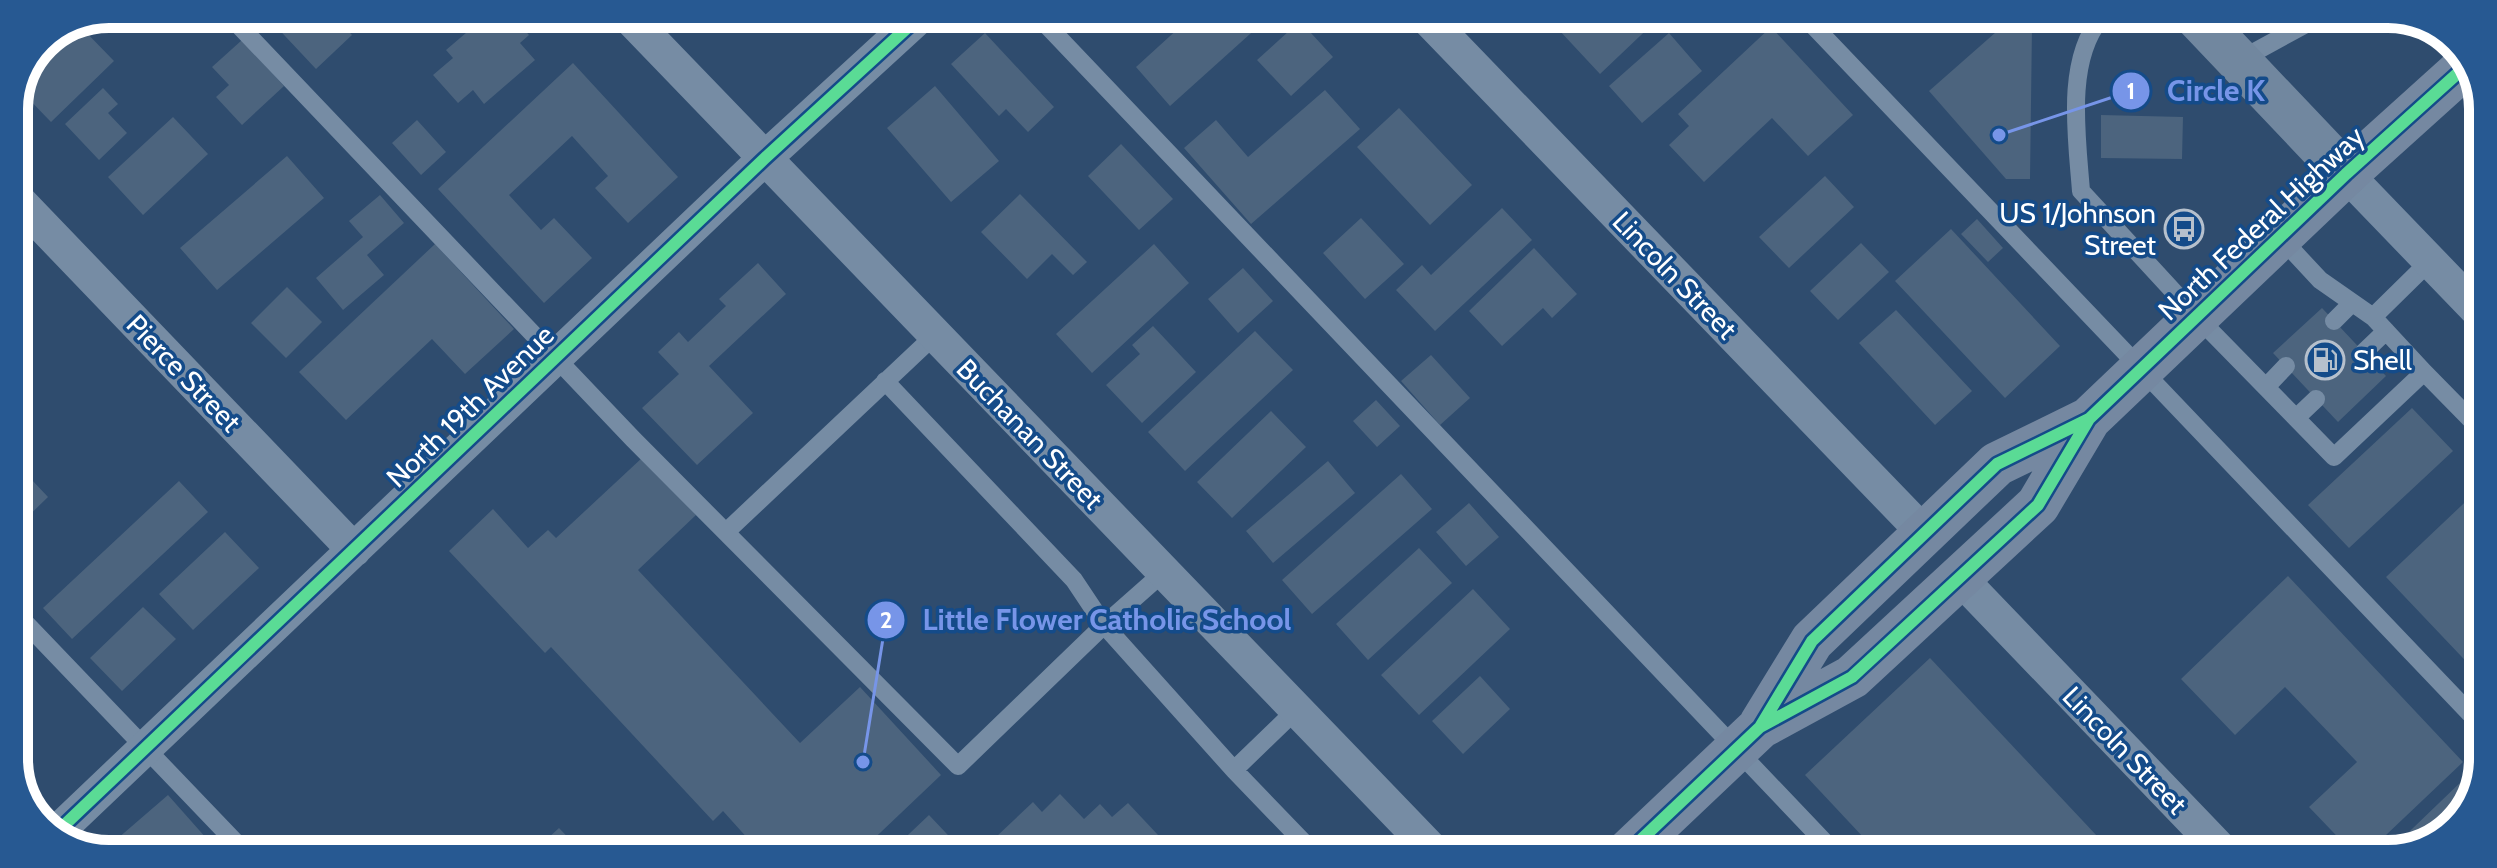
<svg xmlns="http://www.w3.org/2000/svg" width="2497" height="868" font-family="Cabin,sans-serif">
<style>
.building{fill:#4c647e}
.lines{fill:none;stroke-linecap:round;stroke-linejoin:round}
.lane{stroke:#768ca4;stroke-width:18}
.street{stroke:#768ca4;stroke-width:34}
.secondary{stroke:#71879f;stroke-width:44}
.primary{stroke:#7588a1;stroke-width:44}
.cycleway-casing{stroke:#144b89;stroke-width:17}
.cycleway{stroke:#5adb95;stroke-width:12}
.labels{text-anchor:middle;stroke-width:7;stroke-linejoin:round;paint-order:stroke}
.poi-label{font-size:28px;fill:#fff;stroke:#144b89;text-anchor:end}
.street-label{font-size:28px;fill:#fff;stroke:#144b89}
.rim{fill:none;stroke:#fff;stroke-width:10}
.leader{fill:none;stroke:#7795e8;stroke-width:3}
.callout-dot{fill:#7795e8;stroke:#144b89;stroke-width:3}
.mark-label{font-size:24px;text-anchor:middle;font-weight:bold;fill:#fff}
.callout-label{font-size:30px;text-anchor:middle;font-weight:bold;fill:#7795e8;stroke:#144b89;stroke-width:7;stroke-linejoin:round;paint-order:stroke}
</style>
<rect width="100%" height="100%" fill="#2f4c6e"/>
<path class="building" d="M 276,14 L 333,14 L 352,35 L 316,69 L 270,20 Z
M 487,15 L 511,15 L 529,35 L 520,43 L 535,60 L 484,104 L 473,90 L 458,103 L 433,75 L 453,58 L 446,50 Z
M 749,15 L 783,15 L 765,32 Z
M 1192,16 L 1270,16 L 1170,106 L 1136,67 Z
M 1573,17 L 1660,17 L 1600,74 L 1559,30 Z
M 1300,21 L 1333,57 L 1291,96 L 1257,60 Z
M 2004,25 L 2032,26 L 2030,179 L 2006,179 L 1929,91 Z
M 80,26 L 114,61 L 51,122 L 20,90 L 28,74 Z
M 1771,27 L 1853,115 L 1808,156 L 1772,118 L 1704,182 L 1669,145 L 1689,126 L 1678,114 Z
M 985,33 L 1054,107 L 1028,132 L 1006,109 L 999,116 L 951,64 Z
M 1669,33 L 1702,71 L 1642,123 L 1609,86 Z
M 242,40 L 284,86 L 242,125 L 216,97 L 229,85 L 212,67 Z
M 573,63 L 678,177 L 628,223 L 595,188 L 608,176 L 572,136 L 509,195 L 541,230 L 554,218 L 592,258 L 544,303 L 438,189 Z
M 935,86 L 999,161 L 951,202 L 887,128 Z
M 103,88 L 118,104 L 108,113 L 127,133 L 99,160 L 65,124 Z
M 1325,90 L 1360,129 L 1251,224 L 1184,148 L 1216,120 L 1248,157 Z
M 1399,108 L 1472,185 L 1430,225 L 1357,147 Z
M 2101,115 L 2183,117 L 2182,159 L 2101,158 Z
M 173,117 L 208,154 L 143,215 L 108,177 Z
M 417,120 L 446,152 L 421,175 L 392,143 Z
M 1121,144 L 1173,199 L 1139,230 L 1088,176 Z
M 287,156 L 324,198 L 217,290 L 180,248 Z
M 1825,176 L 1854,207 L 1789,268 L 1759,237 Z
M 1020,194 L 1087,262 L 1073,275 L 1052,254 L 1027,279 L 981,232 Z
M 380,195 L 404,223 L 367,255 L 384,275 L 343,310 L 316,278 L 363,237 L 349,221 Z
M 1502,208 L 1532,240 L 1435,331 L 1396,290 L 1422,265 L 1431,275 Z
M 1361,218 L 1404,264 L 1365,299 L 1323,253 Z
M 1977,219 L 2003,248 L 1988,262 L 1961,234 Z
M 1951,229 L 2060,346 L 2005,398 L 1895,281 Z
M 1861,243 L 1889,272 L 1838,320 L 1810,291 Z
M 435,244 L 514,329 L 465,374 L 432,339 L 346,420 L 299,372 Z
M 1154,244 L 1189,283 L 1092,373 L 1056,334 Z
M 1534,248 L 1577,294 L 1552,318 L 1543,308 L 1502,346 L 1469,311 Z
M 758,263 L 786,294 L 709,366 L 753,413 L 697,465 L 642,408 L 679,374 L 658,352 L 679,332 L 688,342 L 726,306 L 719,299 Z
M 1243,268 L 1273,301 L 1238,333 L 1208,299 Z
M 287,287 L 322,322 L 286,358 L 251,323 Z
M 2322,308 L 2386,376 L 2338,422 L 2273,353 Z
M 1896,310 L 1972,391 L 1935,425 L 1859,343 Z
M 14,317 L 28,331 L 14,345 Z
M 1153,326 L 1196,372 L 1142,423 L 1106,385 L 1140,354 L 1132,345 Z
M 1255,331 L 1293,370 L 1185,471 L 1148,432 Z
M 1431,355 L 1470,398 L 1440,425 L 1401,381 Z
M 1376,400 L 1400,426 L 1377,447 L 1353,421 Z
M 2412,408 L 2453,451 L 2349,548 L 2308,505 Z
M 1271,411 L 1306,447 L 1232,518 L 1197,482 Z
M 643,457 L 696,515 L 638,570 L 800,743 L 860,687 L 941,775 L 861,851 L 759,851 L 723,811 L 713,821 L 551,647 L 545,653 L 449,551 L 493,509 L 528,548 L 548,530 L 556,538 Z
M 14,461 L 48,497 L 14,530 Z
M 1328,461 L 1355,493 L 1273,563 L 1246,531 Z
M 1401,474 L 1432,509 L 1312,614 L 1282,580 Z
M 179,481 L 208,512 L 72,639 L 43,608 Z
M 2480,488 L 2480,573 L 2470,582 L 2479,592 L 2479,675 L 2386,577 Z
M 1469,503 L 1499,537 L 1466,566 L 1436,532 Z
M 225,532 L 259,568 L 193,630 L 159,594 Z
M 1419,548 L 1452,583 L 1368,660 L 1336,624 Z
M 2288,576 L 2463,762 L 2366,854 L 2354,854 L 2309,807 L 2357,762 L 2285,687 L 2235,735 L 2181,679 Z
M 1473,589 L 1510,629 L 1419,715 L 1381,675 Z
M 143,607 L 176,639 L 122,691 L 90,658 Z
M 1930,658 L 2113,853 L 1878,853 L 1805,775 Z
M 1480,676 L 1510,709 L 1463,754 L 1432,721 Z
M 2465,778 L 2477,791 L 2445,835 L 2386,854 Z
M 1060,794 L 1084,819 L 1100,804 L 1112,817 L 1128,803 L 1173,851 L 1001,851 L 1005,847 L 997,836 L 1033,802 L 1042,812 Z
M 168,795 L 207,839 L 195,849 L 126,849 L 117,839 Z
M 929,815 L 963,851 L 891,851 Z
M 559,828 L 580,850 L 535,850 Z"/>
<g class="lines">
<path class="lane" d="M 228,14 L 633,439 L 958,766 L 1104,625 L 1164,572
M 1038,16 L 1835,853
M 1806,18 L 2479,723
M 2101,18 C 2065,61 2077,138 2081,191 L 2197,317 L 2334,457 L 2424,372 L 2476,425 L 2481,421
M 2238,61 L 2315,19
M 2280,237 L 2320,280 L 2373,317
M 2334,321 L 2352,303
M 2364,352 L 2386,331
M 2424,372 L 2373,317 L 2430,261
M 885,381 L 1074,580 L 1104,625 L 1234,770 L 1313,852
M 2266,387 L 2286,366
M 2296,418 L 2316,399
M 726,532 L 935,335
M 14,611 L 242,849
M 1234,770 L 1296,710"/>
<path class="street" d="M 627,15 L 1434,852
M 1426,17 L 1924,533
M 2346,174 L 2481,314
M 14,196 L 354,550
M 1959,577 L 2225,854
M 56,833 L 764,159 L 920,16"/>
<path class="secondary" d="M 2198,18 L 2346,174"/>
<path class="primary" d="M 1761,724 L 1812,641 L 1997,464 L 2089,419
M 1628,852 L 1760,727 L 1852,677 L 2038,505 L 2089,419 L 2346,174 L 2468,64"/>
<defs>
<path id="cycleway" d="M 1760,727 L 1812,641 L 1997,464 L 2089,419
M 56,833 L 764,159 L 920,16
M 1628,852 L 1760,727 L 1852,677 L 2038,505 L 2089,419 L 2346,174 L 2468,64"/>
</defs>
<use href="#cycleway" class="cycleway-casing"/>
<use href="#cycleway" class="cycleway"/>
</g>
<defs>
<symbol id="bus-ring" viewBox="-11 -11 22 22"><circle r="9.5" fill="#144b89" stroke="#b6c0cc" stroke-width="1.5"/><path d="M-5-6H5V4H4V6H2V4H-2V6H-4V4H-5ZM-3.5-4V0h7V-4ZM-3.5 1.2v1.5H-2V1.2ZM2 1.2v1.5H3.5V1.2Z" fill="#b6c0cc"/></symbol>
<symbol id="fuel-ring" viewBox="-11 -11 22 22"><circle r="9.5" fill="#144b89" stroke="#b6c0cc" stroke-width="1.5"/><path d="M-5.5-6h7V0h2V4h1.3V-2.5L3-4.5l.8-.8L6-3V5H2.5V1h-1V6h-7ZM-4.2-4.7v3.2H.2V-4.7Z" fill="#b6c0cc"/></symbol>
</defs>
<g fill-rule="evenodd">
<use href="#bus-ring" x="2162" y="207" width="44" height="44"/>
<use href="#fuel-ring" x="2303" y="338" width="44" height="44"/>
</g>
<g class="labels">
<g class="poi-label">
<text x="2156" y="223">US 1/Johnson<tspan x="2156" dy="32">Street</tspan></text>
<text x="2353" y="370" text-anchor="start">Shell</text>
</g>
<g class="street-label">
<text transform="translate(2261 223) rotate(-43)" y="10">North Federal Highway</text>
<text transform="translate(1675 275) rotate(46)" y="10">Lincoln Street</text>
<text transform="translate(184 373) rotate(46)" y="10">Pierce Street</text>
<text transform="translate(470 406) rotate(-44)" y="10">North 19th Avenue</text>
<text transform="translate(1030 434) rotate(46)" y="10">Buchanan Street</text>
<text transform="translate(2125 750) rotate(46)" y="10">Lincoln Street</text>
</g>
</g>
<path d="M0 0H2497V868H0ZM109 28H2388A81 81 0 0 1 2469 109V759A81 81 0 0 1 2388 840H109A81 81 0 0 1 28 759V109A81 81 0 0 1 109 28Z" fill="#275992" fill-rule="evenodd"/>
<path class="rim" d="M109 28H2388A81 81 0 0 1 2469 109V759A81 81 0 0 1 2388 840H109A81 81 0 0 1 28 759V109A81 81 0 0 1 109 28Z"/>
<path class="leader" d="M1999 135L2131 91M863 762L886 620"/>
<g class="callout-dot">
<circle cx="1999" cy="135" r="8"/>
<circle cx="863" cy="762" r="8"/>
<circle cx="2131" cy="91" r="20"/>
<circle cx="886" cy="620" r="20"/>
</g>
<g class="mark-label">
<text x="2131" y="99">1</text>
<text x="886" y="628">2</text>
</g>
<g class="callout-label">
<text x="2216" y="101">Circle K</text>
<text x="1107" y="630">Little Flower Catholic School</text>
</g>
</svg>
